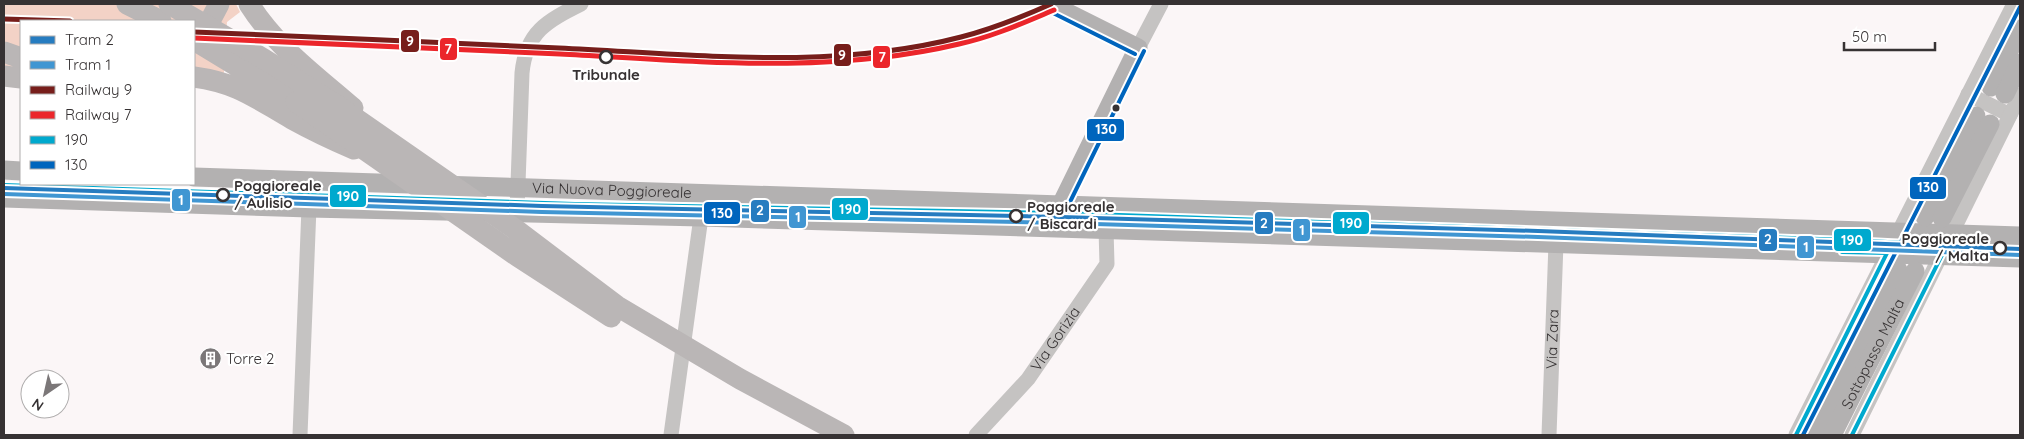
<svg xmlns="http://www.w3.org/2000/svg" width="2024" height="439" font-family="Quicksand,sans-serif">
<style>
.green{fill:#f3d2c6}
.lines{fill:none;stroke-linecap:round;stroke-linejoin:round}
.minor{stroke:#c5c3c2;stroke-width:15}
.major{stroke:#b3b1b1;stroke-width:19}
.highway{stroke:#bab6b6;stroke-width:21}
.highway-bridge{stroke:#bab6b6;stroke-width:21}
.bus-1-casing{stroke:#fff;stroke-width:8}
.bus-2-casing{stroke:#fff;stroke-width:8}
.bus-1{stroke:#00a9ce;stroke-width:4}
.bus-2{stroke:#0065bd;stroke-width:4}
.rail-1-casing{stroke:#fff;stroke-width:9}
.rail-2-casing{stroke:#fff;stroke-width:9}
.rail-1{stroke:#771e1b;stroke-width:5}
.rail-2{stroke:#eb262b;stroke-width:5}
.tram-1-casing{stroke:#fff;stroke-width:8}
.tram-2-casing{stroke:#fff;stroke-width:8}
.tram-1{stroke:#267cc0;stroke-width:4}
.tram-2{stroke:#4096d2;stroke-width:4}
.stop-dot{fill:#fff;stroke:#363233;stroke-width:2.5}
.bus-dot{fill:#363233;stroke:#fff;stroke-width:2}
.labels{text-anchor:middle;stroke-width:4.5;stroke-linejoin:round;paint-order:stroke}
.stop-label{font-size:15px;font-weight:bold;fill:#363233;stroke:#fff;text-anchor:start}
.street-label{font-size:15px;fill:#363233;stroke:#fff}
.poi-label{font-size:15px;fill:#363233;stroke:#fff;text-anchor:start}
.line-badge{stroke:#fff;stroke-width:2}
.badge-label{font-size:14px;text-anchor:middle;font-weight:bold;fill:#fff}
</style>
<rect width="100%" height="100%" fill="#fbf6f7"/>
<path class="green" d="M 4,4 L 212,4 L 194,21 L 21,21 L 21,80 L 4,79 Z
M 229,4 L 236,4 L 240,12 L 227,22 L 223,88 L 194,87 L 194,49 Z"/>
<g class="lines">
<g class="minor">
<path d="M 1138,48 L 1161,4"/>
<path d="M 1968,94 L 2010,115"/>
<path d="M 517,211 L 522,73 C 526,32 547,21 581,4"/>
<path d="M 300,435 L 310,182"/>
<path d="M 671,435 L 701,217"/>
<path id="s1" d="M 976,435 L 1028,379 L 1107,264 L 1106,229"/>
<path id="s2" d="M 1549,435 L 1556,243"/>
<path d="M 1796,435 L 2014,4"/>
<path d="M 1852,435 L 2020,95"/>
</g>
<g class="major">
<path d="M 1050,4 L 1138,48 L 1061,205"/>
<path d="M 1991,87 L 2020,29"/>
<path d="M 2005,94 L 2020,63"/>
<path d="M 4,170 L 21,171"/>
<path id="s3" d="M 194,177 L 2020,236"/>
<path d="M 4,198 L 309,208 L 701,217 L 2020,258"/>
<path d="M 1925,217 L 1976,116"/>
<path d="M 1942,218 L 1990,124"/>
<path d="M 1816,435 L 1898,270"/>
<path id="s4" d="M 1832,435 L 1915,271"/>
</g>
<path class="highway" d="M 127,4 L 161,21
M 249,4 C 277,48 314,74 353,108
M 194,36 L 210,21 L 219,4
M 194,40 L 296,102
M 4,52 L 21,58
M 4,76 L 21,78
M 194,77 C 238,83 255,98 292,119 C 312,130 333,140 354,149"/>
<path class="highway-bridge" d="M 169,4 L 264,59 L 338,106 L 515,229 L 617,306 L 740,379 L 844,435
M 296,102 L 517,256 L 611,317"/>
<defs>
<path id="bus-1" d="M 4,185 L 575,204 L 1061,213 L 1848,240 L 1947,245 L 1852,435
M 1796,435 L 1887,253 L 1842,252"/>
<path id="bus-2" d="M 1047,10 L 1135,54
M 4,191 L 575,210 L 1061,219
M 1067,208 L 1144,51
M 1803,435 L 2020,7"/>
</defs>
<use href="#bus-1" class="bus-1-casing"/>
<use href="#bus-2" class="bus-2-casing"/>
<use href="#bus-1" class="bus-1"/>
<use href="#bus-2" class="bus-2"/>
<defs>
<path id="rail-1" d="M 4,19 L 70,21
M 194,32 C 316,37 437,42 559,48 C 692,54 831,71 961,37 C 992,29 1022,17 1051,4"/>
<path id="rail-2" d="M 194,38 C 316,43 438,48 560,54 C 693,61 829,75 959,44 C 992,37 1023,23 1054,10"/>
</defs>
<use href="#rail-1" class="rail-1-casing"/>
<use href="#rail-2" class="rail-2-casing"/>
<use href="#rail-1" class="rail-1"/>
<use href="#rail-2" class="rail-2"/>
<defs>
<path id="tram-1" d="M 4,188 L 542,206 L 1061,217 L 1538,231 L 2020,249"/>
<path id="tram-2" d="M 4,194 L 542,212 L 1061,223 L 1538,237 L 2020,255"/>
</defs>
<use href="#tram-1" class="tram-1-casing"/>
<use href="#tram-2" class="tram-2-casing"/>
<use href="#tram-1" class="tram-1"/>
<use href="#tram-2" class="tram-2"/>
</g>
<defs>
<symbol id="building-disc" viewBox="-11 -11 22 22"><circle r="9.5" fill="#7b7778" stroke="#fff"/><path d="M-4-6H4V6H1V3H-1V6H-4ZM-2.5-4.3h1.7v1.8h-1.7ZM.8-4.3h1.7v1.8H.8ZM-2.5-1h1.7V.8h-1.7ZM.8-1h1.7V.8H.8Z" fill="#fff"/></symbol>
</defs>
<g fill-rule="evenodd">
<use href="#building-disc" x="198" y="346" width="25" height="25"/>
</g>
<g class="stop-dot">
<circle cx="606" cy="57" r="6"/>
<circle cx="223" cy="195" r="6"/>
<circle cx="1016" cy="216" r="6"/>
<circle cx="2000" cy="248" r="6"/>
</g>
<circle class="bus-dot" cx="1116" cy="108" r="4.5"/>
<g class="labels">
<g class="stop-label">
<text x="606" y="80" text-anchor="middle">Tribunale</text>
<text x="234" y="191">Poggioreale<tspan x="234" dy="17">/ Aulisio</tspan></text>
<text x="1027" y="212">Poggioreale<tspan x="1027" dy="17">/ Biscardi</tspan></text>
<text x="1989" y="244" text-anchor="end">Poggioreale<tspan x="1989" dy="17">/ Malta</tspan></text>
</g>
<g class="street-label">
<text dy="5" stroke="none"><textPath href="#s3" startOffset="418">Via Nuova Poggioreale</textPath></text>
<text dy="5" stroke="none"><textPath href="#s1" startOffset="125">Via Gorizia</textPath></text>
<text dy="5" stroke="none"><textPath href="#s2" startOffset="96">Via Zara</textPath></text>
<text dy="5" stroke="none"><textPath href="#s4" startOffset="91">Sottopasso Malta</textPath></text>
</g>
<g class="poi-label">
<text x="226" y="364">Torre 2</text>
</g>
</g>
<g class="line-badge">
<rect x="400" y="29" width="20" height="24" rx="5" fill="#771e1b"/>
<rect x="439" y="37" width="19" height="24" rx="5" fill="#eb262b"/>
<rect x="833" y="43" width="19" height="24" rx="5" fill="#771e1b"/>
<rect x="872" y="45" width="19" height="24" rx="5" fill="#eb262b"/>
<rect x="1086" y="118" width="39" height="24" rx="5" fill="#0065bd"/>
<rect x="1909" y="176" width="38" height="24" rx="5" fill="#0065bd"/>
<rect x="329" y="184" width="38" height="24" rx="5" fill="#00a9ce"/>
<rect x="171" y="188" width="20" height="24" rx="5" fill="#4096d2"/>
<rect x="831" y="197" width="38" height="24" rx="5" fill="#00a9ce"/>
<rect x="750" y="199" width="20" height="24" rx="5" fill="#267cc0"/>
<rect x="703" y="201" width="38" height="24" rx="5" fill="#0065bd"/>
<rect x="788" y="205" width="19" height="24" rx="5" fill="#4096d2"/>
<rect x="1332" y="211" width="38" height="24" rx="5" fill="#00a9ce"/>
<rect x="1254" y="211" width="20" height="24" rx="5" fill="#267cc0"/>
<rect x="1292" y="218" width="19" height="24" rx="5" fill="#4096d2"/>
<rect x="1758" y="228" width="20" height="24" rx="5" fill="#267cc0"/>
<rect x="1833" y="228" width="39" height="24" rx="5" fill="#00a9ce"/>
<rect x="1796" y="235" width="19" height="24" rx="5" fill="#4096d2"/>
</g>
<g class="badge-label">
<text x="410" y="46">9</text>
<text x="448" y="54">7</text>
<text x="842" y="60">9</text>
<text x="882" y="62">7</text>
<text x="1106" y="134">130</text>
<text x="1928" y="192">130</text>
<text x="348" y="201">190</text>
<text x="181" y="205">1</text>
<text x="850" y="214">190</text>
<text x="760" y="215">2</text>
<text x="722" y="218">130</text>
<text x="798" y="222">1</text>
<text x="1351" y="228">190</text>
<text x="1264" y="228">2</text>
<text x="1302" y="235">1</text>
<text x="1768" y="244">2</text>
<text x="1852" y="245">190</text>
<text x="1806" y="252">1</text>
</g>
<rect width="2024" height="439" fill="none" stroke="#363233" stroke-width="10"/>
<rect x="20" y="20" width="175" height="165" fill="#ffffff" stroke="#afadad"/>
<rect x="30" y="36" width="25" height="8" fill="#267cc0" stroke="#afadad"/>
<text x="65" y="45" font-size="15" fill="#363233">Tram 2</text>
<rect x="30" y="61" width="25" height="8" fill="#4096d2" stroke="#afadad"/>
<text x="65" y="70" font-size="15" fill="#363233">Tram 1</text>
<rect x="30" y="86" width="25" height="8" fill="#771e1b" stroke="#afadad"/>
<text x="65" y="95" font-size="15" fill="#363233">Railway 9</text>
<rect x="30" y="111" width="25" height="8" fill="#eb262b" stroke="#afadad"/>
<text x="65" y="120" font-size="15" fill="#363233">Railway 7</text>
<rect x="30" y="136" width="25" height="8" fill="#00a9ce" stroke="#afadad"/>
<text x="65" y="145" font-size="15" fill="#363233">190</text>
<rect x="30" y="161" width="25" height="8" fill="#0065bd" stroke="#afadad"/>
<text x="65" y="170" font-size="15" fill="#363233">130</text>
<g transform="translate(45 394) rotate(214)"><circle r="24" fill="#ffffff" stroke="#afadad"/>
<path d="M0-4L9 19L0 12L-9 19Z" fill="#7b7778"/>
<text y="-8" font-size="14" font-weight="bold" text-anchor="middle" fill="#363233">N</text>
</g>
<path d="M1844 42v8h91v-8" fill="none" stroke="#363233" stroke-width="2.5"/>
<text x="1852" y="42" font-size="15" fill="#363233" stroke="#ffffff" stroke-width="4" paint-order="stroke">50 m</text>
</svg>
